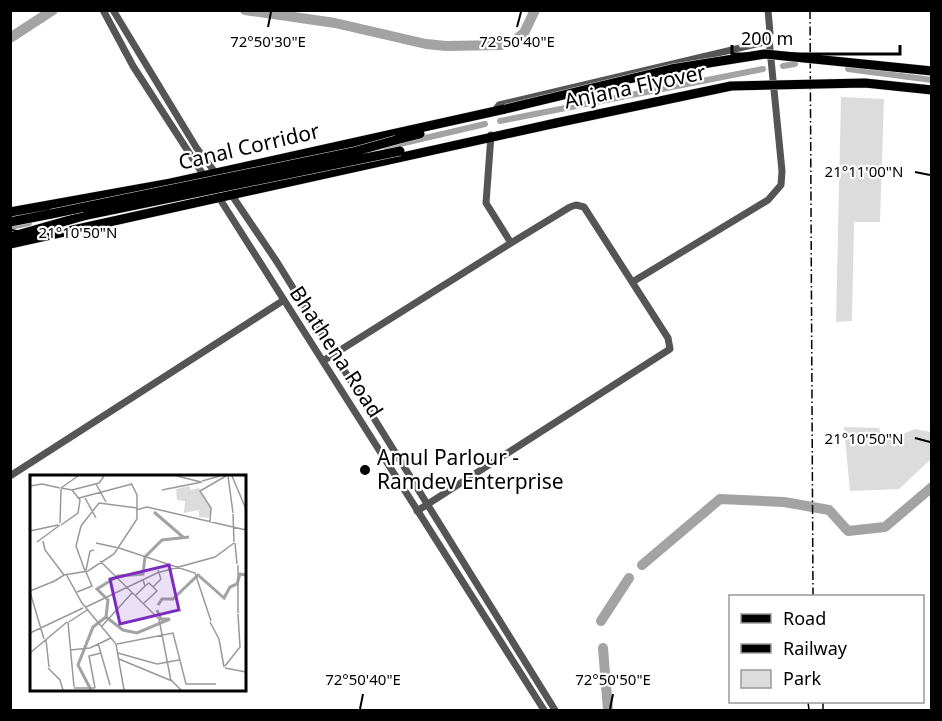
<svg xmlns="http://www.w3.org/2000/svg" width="942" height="721" font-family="'Noto Sans',sans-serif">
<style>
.green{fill:#dcdcdc}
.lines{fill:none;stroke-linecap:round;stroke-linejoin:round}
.canal{stroke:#a3a3a3;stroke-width:6}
.river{stroke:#a3a3a3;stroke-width:10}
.major-casing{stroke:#dbdbdb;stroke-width:10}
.minor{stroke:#555;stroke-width:7}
.major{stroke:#000;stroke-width:9}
.rail{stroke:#000;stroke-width:1.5;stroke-dasharray:9 3 1.5 3;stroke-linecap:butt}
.major-bridge-casing{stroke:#dbdbdb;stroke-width:10;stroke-linecap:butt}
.major-bridge{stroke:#000;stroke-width:9}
.ticks{fill:none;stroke:#000;stroke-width:2}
.poi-dot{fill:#000;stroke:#fff;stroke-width:2}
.labels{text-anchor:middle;stroke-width:4.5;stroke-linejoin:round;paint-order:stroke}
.street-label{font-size:21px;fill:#000;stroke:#fff}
.poi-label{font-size:21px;fill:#000;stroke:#fff;text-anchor:start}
.inset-river{fill:none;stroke:#a3a3a3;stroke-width:3}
.inset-road{fill:none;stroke:#999;stroke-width:1.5}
.view{fill:#7b2cbf;fill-opacity:0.15;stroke:#7b2cbf;stroke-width:3}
.inset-edge{fill:none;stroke:#000;stroke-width:3}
.ticks-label{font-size:15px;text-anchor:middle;fill:#000;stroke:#fff;stroke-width:4.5;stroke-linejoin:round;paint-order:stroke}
</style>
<rect width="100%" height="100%" fill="#fff"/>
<path class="green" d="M 841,97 L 884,99 L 880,222 L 854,222 L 852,321 L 836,322 Z
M 844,427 L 879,428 L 883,442 L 915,429 L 931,432 L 931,459 L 899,489 L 850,491 Z"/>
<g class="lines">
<path class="canal" d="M 783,66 L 795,64
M 848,69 L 932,80
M 500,121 L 763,69
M 387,147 L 485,124
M 10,227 L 29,223"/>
<path class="river" d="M 245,10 L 335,23 L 426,44 L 446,46 L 501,45 L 514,41 L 524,33 L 535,10
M 10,38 L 53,10
M 642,565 L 720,499 L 784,502 L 829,510 L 848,531 L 885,527 L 932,487
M 601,621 L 629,578
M 603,648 L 608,710"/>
<defs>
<path id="major" d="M 396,140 L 420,134
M 10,212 L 171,183 L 505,109
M 10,222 L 51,214
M 10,237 L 87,215
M 10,244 L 556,123"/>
</defs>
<use href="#major" class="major-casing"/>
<path class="minor" d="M 103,10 L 133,66 L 206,179
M 113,10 L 196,147 L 217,175
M 494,112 L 499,105 L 765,42 L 770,33 L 768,10
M 229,191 L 277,262 L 555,710
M 218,196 L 544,710
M 634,281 L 768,200 L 781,185 L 782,171 L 769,39
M 323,361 L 511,243 L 486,203 L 491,135
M 10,476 L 284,300
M 417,511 L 670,349 L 668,338 L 584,207 L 576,205 L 570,207 L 511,243"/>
<use href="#major" class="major"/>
<path class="rail" d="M 810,10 L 813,596
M 808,702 L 809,710
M 823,702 L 823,710"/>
<defs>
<path id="major-bridge" d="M 505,109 L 671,69 L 765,54 L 932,71
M 556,123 L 731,86 L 865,83 L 932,90
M 51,214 L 353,152 L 396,140
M 87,215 L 400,151"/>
</defs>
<use href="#major-bridge" class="major-bridge-casing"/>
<use href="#major-bridge" class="major-bridge"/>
</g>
<path class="ticks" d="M 268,27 L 271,12M 517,27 L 521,12M 915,172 L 930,175M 12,230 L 27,233M 915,438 L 930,442M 360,709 L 363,694M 610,709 L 613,694"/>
<circle class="poi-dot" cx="365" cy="470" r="6"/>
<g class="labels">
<g class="street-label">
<text transform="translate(635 87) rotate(-12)" y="7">Anjana Flyover</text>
<text transform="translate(249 147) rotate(-13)" y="7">Canal Corridor</text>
<text transform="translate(336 352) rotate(57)" y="7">Bhathena Road</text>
</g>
<g class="poi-label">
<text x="377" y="465">Amul Parlour -<tspan x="377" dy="24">Ramdev Enterprise</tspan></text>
</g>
</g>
<g transform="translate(30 475)">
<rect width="216" height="216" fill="#fff"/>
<path d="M 159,11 L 161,15 L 169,13 L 181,34 L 179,43 L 169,42 L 169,35 L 154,38 L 155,26 L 147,25 L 146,14 Z" fill="#dcdcdc"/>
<path class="inset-river" d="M 124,37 L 153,62M 128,130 L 132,124 L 143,124 L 168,100 L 194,123 L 200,112 L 207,109 L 210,99 L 216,100M 76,142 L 78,125 L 67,114 L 88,101 L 113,99 L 115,82 L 132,65 L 159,62M 61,215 L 48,190 L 63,152 L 76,142 L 93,155 L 107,158 L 140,144 L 131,144 L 127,135"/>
<path class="inset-road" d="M 147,1 L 171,7M 198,1 L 203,38M 202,1 L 216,34M 172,6 L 190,1M 66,9 L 76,27M 0,11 L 12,9 L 30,13M 31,13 L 48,1M 31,13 L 42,15 L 69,8 L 74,1M 132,15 L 172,7M 49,23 L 102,9M 55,23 L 66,43M 106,35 L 117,32 L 216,55M 203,39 L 204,67M 180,47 L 181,33 L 170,16 L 196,1M 30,48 L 31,14M 31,50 L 48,38 L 50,25 L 42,15M 51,51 L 69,28 L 107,33M 51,51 L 46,71 L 55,96M 0,56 L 28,50M 13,66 L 15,75 L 34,100M 7,67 L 30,50M 66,68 L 89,73M 205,68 L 207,89M 89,73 L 165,98 L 181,146M 70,86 L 129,144 L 141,206M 208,90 L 208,138M 56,95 L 60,76 L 64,75M 36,99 L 52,128 L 86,169 L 94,215M 23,107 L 34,100 L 58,96 L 84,79 L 107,44 L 107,20 L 101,8M 123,112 L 131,104 L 128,95M 0,116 L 27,105M 0,117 L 14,164M 47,117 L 62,111 L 56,97M 105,121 L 115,111 L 113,105M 113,129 L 127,116 L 119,108 L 115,111M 56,132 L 127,98 L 185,82 L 204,68M 38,147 L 44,212M 39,147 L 57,135 L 56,132M 180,147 L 189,164 L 194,192M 72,151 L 102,118M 0,158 L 53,133M 16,165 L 19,192M 68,168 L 80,210M 87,169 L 143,158 L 156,209 L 186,209M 40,175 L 60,173 L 81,163M 0,178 L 37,147M 88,178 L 127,189M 89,184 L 142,206 L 151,215M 127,189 L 149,185M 195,191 L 210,172 L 208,139M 18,193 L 30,205 L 33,215M 195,193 L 216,197M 44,213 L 65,213M 65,213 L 59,181 L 71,178"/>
<path class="view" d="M 139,90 L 149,135 L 90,149 L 80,104 Z"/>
<rect width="216" height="216" class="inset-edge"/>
</g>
<g class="ticks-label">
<text x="268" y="47">72°50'30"E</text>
<text x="517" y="47">72°50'40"E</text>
<text x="864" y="177">21°11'00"N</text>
<text x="78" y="238">21°10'50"N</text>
<text x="864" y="444">21°10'50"N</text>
<text x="363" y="685">72°50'40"E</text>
<text x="613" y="685">72°50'50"E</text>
</g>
<rect width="942" height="721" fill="none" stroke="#000000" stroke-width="24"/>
<rect x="729" y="595" width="195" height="108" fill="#ffffff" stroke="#999999" stroke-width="1.5"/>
<rect x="741" y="614" width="30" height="9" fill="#000000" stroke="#999999" stroke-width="1.5"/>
<text x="783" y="625" font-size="18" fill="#000000">Road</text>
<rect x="741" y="644" width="30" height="9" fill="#000000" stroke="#999999" stroke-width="1.5"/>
<text x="783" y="655" font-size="18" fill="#000000">Railway</text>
<rect x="741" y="670" width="30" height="18" fill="#dcdcdc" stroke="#999999" stroke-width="1.5"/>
<text x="783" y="685" font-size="18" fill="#000000">Park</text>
<path d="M732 45v9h168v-9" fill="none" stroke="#000000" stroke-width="3"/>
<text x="741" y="45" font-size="18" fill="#000000" stroke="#ffffff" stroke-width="4.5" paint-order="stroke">200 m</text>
</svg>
